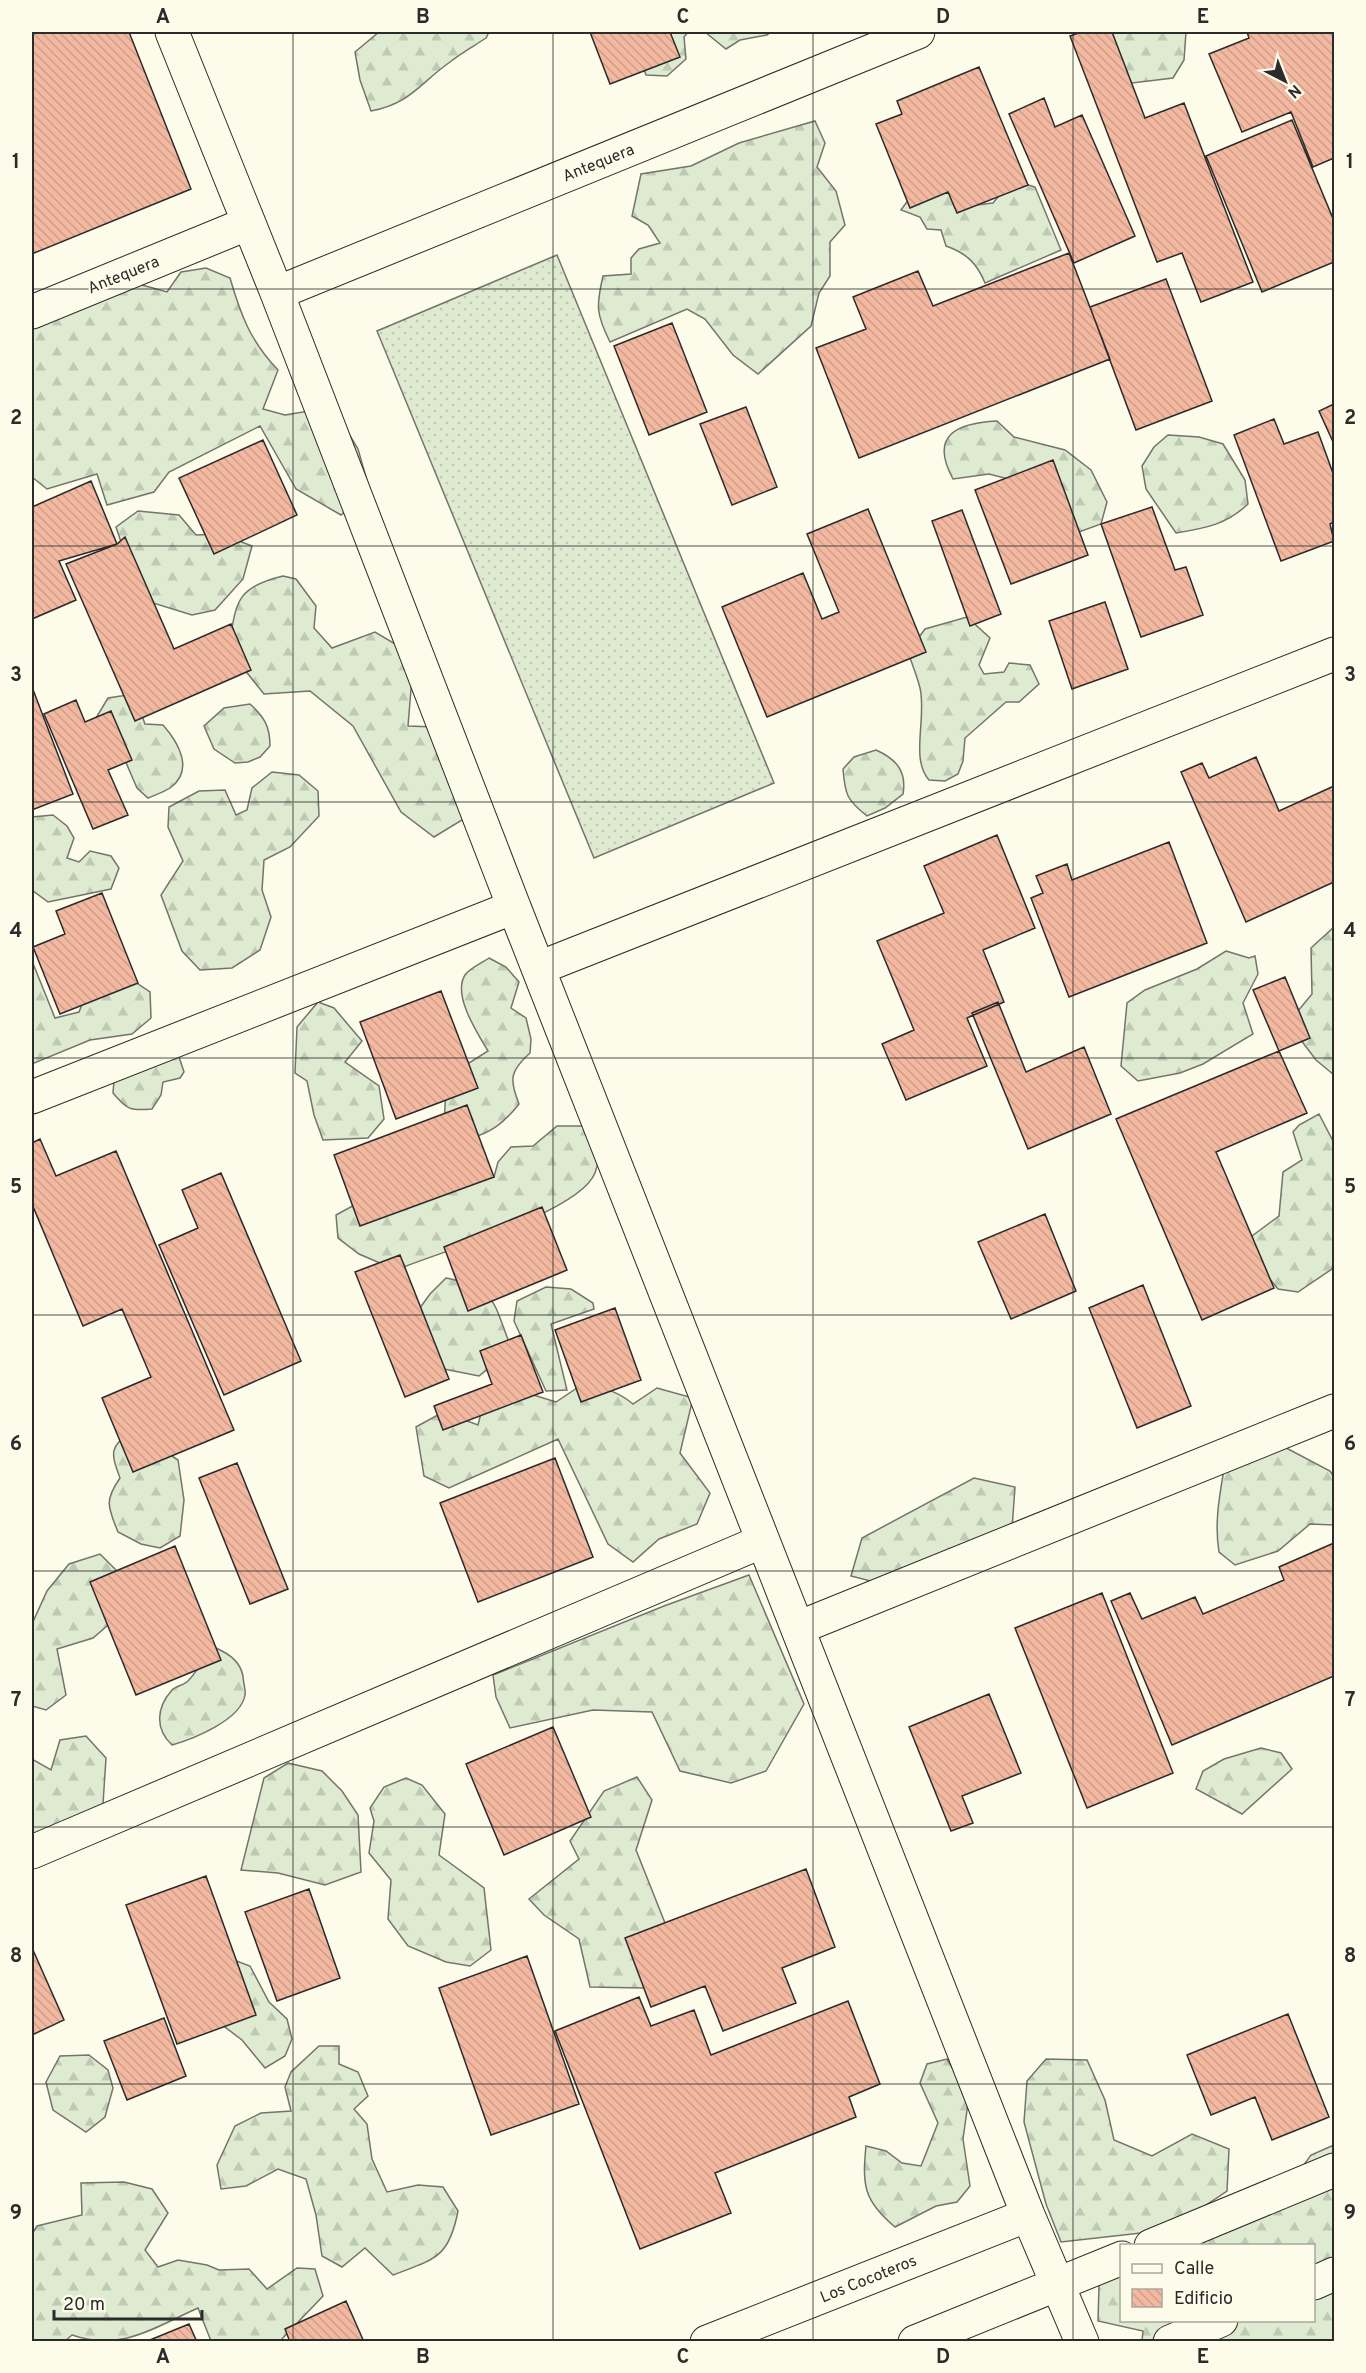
<svg xmlns="http://www.w3.org/2000/svg" width="1366" height="2373" font-family="Overpass,sans-serif">
<style>
.grass{fill:url(#grass-dots);stroke:#74746e;stroke-width:1.5}
.forest{fill:url(#forest-firs);stroke:#74746e;stroke-width:1.5}
.building{fill:url(#building-back-hatch);stroke:#2b2b2b;stroke-width:1.5}
.lines{fill:none;stroke-linecap:round;stroke-linejoin:round}
.street-casing{stroke:#2b2b2b;stroke-width:35}
.street{stroke:#fdfbea;stroke-width:33}
.grid{fill:none;stroke:#2b2b2b;stroke-width:1.5;stroke-opacity:0.55}
.labels{text-anchor:middle;stroke-width:4.5;stroke-linejoin:round;paint-order:stroke}
.street-label{font-size:16px;fill:#2b2b2b;stroke:#fdfbea}
.neatline{fill:none;stroke:#2b2b2b;stroke-width:2}
.grid-label{font-size:20px;text-anchor:middle;font-weight:bold;fill:#2b2b2b}
</style>
<defs>
<pattern id="grass-dots" width="8" height="8" patternUnits="userSpaceOnUse" patternTransform="scale(1.5)"><rect width="8" height="8" fill="#deebd1"/><path d="M2 2h.1M6 6h.1" fill="none" stroke="#bfcab4" stroke-width="1.8" stroke-linecap="round"/></pattern>
<pattern id="forest-firs" width="22" height="20" patternUnits="userSpaceOnUse" patternTransform="scale(1.5)"><rect width="22" height="20" fill="#deebd1"/><path d="M5 1l3.5 6h-7zM16 11l3.5 6h-7z" fill="#bfcab4"/></pattern>
<pattern id="building-back-hatch" width="6" height="6" patternUnits="userSpaceOnUse" patternTransform="scale(1.5)"><rect width="6" height="6" fill="#f2b8a0"/><path d="M-1 5l2 2M0 0l6 6M5-1l2 2" fill="none" stroke="#d09e8a"/></pattern>
</defs>
<rect width="100%" height="100%" fill="#fdfbea"/>
<path class="grass" d="M 557,255 L 774,783 L 594,858 L 377,331 Z"/>
<path class="forest" d="M 379,32 L 489,32 L 486,38 C 474,46 461,53 450,62 C 419,84 411,103 371,111 L 360,80 L 355,52 Z
M 611,32 L 688,32 L 684,37 L 686,59 L 667,76 L 646,75 L 641,60 L 622,45 Z
M 705,32 L 771,32 L 767,35 L 740,40 L 726,49 Z
M 1101,32 L 1186,32 L 1184,60 L 1173,78 L 1132,83 L 1105,50 Z
M 815,121 L 825,143 L 817,167 L 836,191 L 845,225 L 830,242 L 830,276 L 819,293 L 811,326 L 758,374 L 733,355 L 705,319 L 687,309 L 610,342 C 596,314 596,306 603,276 L 631,274 L 631,258 L 639,249 L 660,243 L 648,225 L 632,216 L 641,174 L 691,166 L 739,143 Z
M 1020,182 L 1035,187 L 1061,250 L 985,283 C 977,263 966,253 946,246 L 941,230 L 927,229 L 920,217 L 901,210 L 912,195 L 957,185 L 966,206 L 993,203 L 1002,192 Z
M 113,262 L 142,285 L 167,292 L 181,272 L 206,268 L 230,278 C 241,316 251,342 278,370 L 263,409 L 285,415 L 333,407 L 358,449 L 370,491 L 341,515 L 296,489 L 260,426 L 169,472 L 154,492 L 107,505 L 97,474 L 47,489 L 32,477 L 32,297 Z
M 997,421 L 1014,437 L 1065,450 L 1091,470 L 1107,502 L 1101,524 L 1079,532 L 1032,485 L 989,474 L 953,479 C 929,435 957,423 997,421 Z
M 1168,435 L 1199,437 L 1223,444 L 1245,480 L 1248,504 C 1226,525 1205,528 1176,533 L 1146,489 L 1142,466 L 1154,447 Z
M 138,511 L 179,515 L 196,535 L 221,534 L 252,546 L 243,579 L 215,610 L 192,615 L 140,599 L 116,527 Z
M 283,576 L 296,579 L 316,606 L 314,628 L 332,648 L 375,632 L 402,648 L 412,677 L 408,726 L 435,727 L 467,817 L 434,837 L 401,812 L 353,726 L 310,691 L 264,694 L 228,649 C 237,604 233,588 283,576 Z
M 967,617 L 990,638 L 979,665 L 984,674 L 1004,672 L 1009,663 L 1030,665 L 1039,684 L 1019,702 L 1006,702 L 965,738 L 963,761 L 958,774 L 945,781 L 929,780 C 910,759 927,717 920,688 C 917,676 912,664 908,652 L 925,629 Z
M 134,694 L 145,724 L 163,725 C 178,742 195,770 170,788 C 164,792 155,795 148,798 L 137,788 L 121,751 L 96,718 L 108,698 Z
M 250,704 C 264,717 270,726 270,746 L 260,757 L 248,762 L 235,763 L 214,749 L 204,726 L 224,708 Z
M 876,750 C 896,759 907,771 903,794 L 885,808 L 867,816 C 847,800 845,795 843,769 L 854,757 Z
M 272,772 L 299,775 L 318,791 L 319,816 L 290,847 L 264,860 L 262,890 L 271,917 L 260,950 L 232,968 L 200,970 L 182,951 L 161,895 L 183,861 L 168,827 L 169,807 L 199,791 L 225,790 L 236,815 L 247,810 L 252,788 Z
M 53,815 L 67,826 L 74,838 L 67,858 L 79,862 L 90,851 L 111,856 L 119,868 L 111,889 L 48,902 L 32,890 L 32,817 Z
M 1334,927 L 1334,1075 L 1316,1060 L 1288,1023 L 1312,994 L 1311,948 Z
M 1226,951 L 1249,958 L 1255,956 L 1258,974 L 1243,1003 L 1253,1034 L 1203,1064 L 1180,1073 L 1138,1081 L 1121,1066 L 1127,1003 L 1145,990 L 1197,969 Z
M 489,958 L 506,967 L 519,982 L 511,1008 L 526,1018 L 531,1039 L 530,1053 C 510,1071 509,1079 519,1104 C 504,1123 491,1133 468,1139 L 444,1126 L 446,1088 L 461,1068 L 488,1051 C 478,1034 452,995 465,975 C 470,968 482,963 489,958 Z
M 32,961 L 55,1018 L 79,1012 L 91,982 L 126,976 L 150,992 L 151,1018 L 132,1034 L 90,1040 L 32,1064 Z
M 318,1002 L 334,1008 L 362,1041 L 345,1062 L 379,1086 L 384,1119 L 368,1138 L 323,1140 L 314,1115 L 307,1081 L 295,1073 L 297,1027 Z
M 176,1048 L 184,1072 L 180,1078 L 163,1082 L 161,1095 L 152,1109 C 131,1111 127,1110 113,1093 L 114,1081 Z
M 1319,1114 L 1334,1143 L 1334,1257 L 1332,1269 L 1298,1292 L 1278,1289 L 1260,1267 L 1252,1236 L 1279,1216 L 1283,1172 L 1302,1160 L 1293,1132 L 1299,1125 Z
M 557,1126 L 586,1126 C 595,1141 602,1155 595,1173 C 579,1213 438,1252 396,1270 L 359,1254 L 338,1238 L 336,1215 L 358,1203 L 494,1177 L 498,1162 L 511,1147 L 533,1146 Z
M 446,1278 C 496,1288 493,1301 510,1345 L 498,1361 L 479,1376 L 429,1366 L 414,1316 L 430,1294 Z
M 546,1287 L 571,1289 L 593,1303 L 594,1309 L 551,1324 L 567,1390 L 546,1391 L 514,1321 L 517,1301 Z
M 580,1386 C 602,1387 616,1390 633,1404 L 657,1388 L 693,1398 L 680,1453 L 710,1493 L 697,1524 L 659,1539 L 633,1562 L 608,1544 L 558,1439 L 449,1488 L 424,1476 L 416,1427 L 443,1412 L 478,1425 L 484,1401 L 517,1390 L 556,1402 Z
M 132,1430 L 178,1460 L 184,1500 L 180,1536 L 160,1548 L 141,1544 L 118,1532 C 108,1507 104,1501 120,1478 C 110,1451 110,1448 132,1430 Z
M 1273,1441 L 1330,1471 L 1334,1477 L 1334,1525 L 1310,1524 L 1278,1551 L 1235,1565 L 1219,1552 C 1214,1521 1220,1494 1225,1463 Z
M 974,1478 L 1015,1487 L 1012,1529 L 890,1586 L 851,1576 L 862,1538 Z
M 100,1554 L 122,1576 L 122,1613 L 93,1638 L 57,1649 L 66,1695 L 46,1710 L 32,1706 L 32,1624 L 47,1591 L 69,1564 Z
M 749,1575 L 804,1704 L 766,1771 L 731,1783 L 680,1771 L 652,1712 L 593,1710 L 510,1728 L 496,1697 L 493,1675 L 664,1606 Z
M 216,1648 C 229,1654 240,1661 243,1676 C 243,1682 246,1690 245,1695 C 241,1720 193,1739 172,1745 C 155,1729 156,1708 172,1690 C 176,1686 184,1685 188,1681 C 199,1670 200,1660 216,1648 Z
M 86,1736 L 106,1758 L 103,1804 L 32,1836 L 32,1759 L 51,1770 L 60,1740 Z
M 1261,1748 L 1281,1753 L 1292,1769 L 1242,1814 L 1196,1789 L 1203,1771 L 1224,1759 Z
M 288,1763 L 322,1771 L 342,1791 L 358,1815 L 361,1872 L 325,1885 L 278,1873 L 241,1870 L 264,1778 Z
M 637,1777 L 652,1800 L 636,1850 L 669,1933 L 644,1988 L 590,1987 L 579,1939 L 544,1915 L 529,1899 L 579,1859 L 570,1841 L 604,1791 Z
M 406,1778 L 422,1785 L 445,1814 L 439,1855 L 484,1888 L 491,1950 L 470,1966 L 446,1962 L 408,1946 L 388,1919 L 391,1880 L 369,1853 L 374,1821 L 370,1808 L 384,1787 Z
M 231,1959 L 250,1966 L 269,2002 L 287,2019 L 292,2039 L 285,2056 L 265,2068 L 242,2040 L 209,2015 Z
M 319,2046 L 339,2046 L 339,2064 L 358,2072 L 368,2096 L 354,2109 L 367,2124 L 372,2159 L 387,2192 L 418,2185 L 443,2187 L 458,2211 C 449,2258 435,2259 393,2275 L 365,2248 L 342,2267 L 322,2256 L 316,2215 L 306,2179 L 278,2169 L 246,2186 L 221,2189 L 217,2165 L 235,2126 L 261,2113 L 291,2111 L 285,2087 L 291,2072 Z
M 89,2055 L 108,2070 L 113,2088 L 105,2117 L 86,2132 L 53,2110 L 46,2082 L 60,2056 Z
M 947,2059 L 969,2096 L 963,2139 L 970,2186 L 957,2202 L 936,2206 L 895,2227 C 864,2201 862,2186 866,2146 L 886,2151 L 902,2163 L 921,2166 L 938,2123 L 920,2083 L 927,2064 Z
M 1046,2059 L 1087,2060 L 1105,2100 L 1114,2140 L 1152,2156 L 1192,2134 L 1229,2149 L 1227,2191 L 1191,2215 L 1150,2232 L 1061,2242 L 1046,2204 L 1024,2122 L 1027,2081 Z
M 1334,2145 L 1334,2341 L 1142,2341 L 1143,2331 L 1098,2321 L 1099,2286 L 1105,2271 L 1121,2265 L 1122,2320 L 1314,2320 L 1314,2246 L 1171,2245 L 1276,2203 L 1311,2155 Z
M 124,2182 L 152,2189 L 168,2213 L 145,2250 L 158,2267 L 178,2260 L 207,2265 L 219,2270 L 249,2269 L 267,2289 L 297,2268 L 315,2269 L 323,2296 L 280,2341 L 211,2341 L 198,2308 C 153,2328 121,2352 72,2335 L 65,2341 L 32,2342 L 32,2234 L 37,2226 L 82,2215 L 81,2183 Z"/>
<path class="building" d="M 32,32 L 129,32 L 191,189 L 32,254 Z
M 590,32 L 670,32 L 680,57 L 610,84 Z
M 1081,32 L 1112,32 L 1145,118 L 1184,103 L 1253,282 L 1201,302 L 1182,253 L 1157,262 L 1070,36 Z
M 1247,32 L 1334,32 L 1334,158 L 1313,167 L 1291,112 L 1242,132 L 1209,54 L 1249,38 Z
M 979,67 L 1028,185 L 957,213 L 948,192 L 910,208 L 876,124 L 902,114 L 897,101 Z
M 1044,98 L 1055,127 L 1082,115 L 1135,236 L 1074,263 L 1009,114 Z
M 1292,120 L 1334,221 L 1334,262 L 1262,292 L 1206,156 Z
M 1069,253 L 1110,359 L 859,458 L 816,348 L 866,329 L 853,297 L 918,271 L 933,306 Z
M 1166,279 L 1212,401 L 1136,430 L 1090,307 Z
M 672,323 L 707,412 L 649,435 L 614,346 Z
M 1334,404 L 1334,444 L 1319,411 Z
M 746,407 L 777,487 L 732,505 L 700,424 Z
M 1274,419 L 1284,444 L 1318,432 L 1334,476 L 1334,522 L 1330,524 L 1334,541 L 1281,561 L 1234,435 Z
M 263,440 L 297,515 L 214,554 L 179,478 Z
M 1053,460 L 1088,555 L 1011,584 L 975,490 Z
M 91,481 L 117,544 L 59,561 L 76,600 L 32,619 L 32,507 Z
M 1152,507 L 1175,570 L 1186,567 L 1203,615 L 1141,637 L 1101,524 Z
M 868,509 L 926,652 L 767,717 L 722,607 L 803,573 L 822,619 L 839,612 L 807,534 Z
M 962,510 L 1001,614 L 970,626 L 932,521 Z
M 125,537 L 174,649 L 231,624 L 251,670 L 135,721 L 66,564 L 117,544 Z
M 1105,602 L 1128,669 L 1072,689 L 1049,621 Z
M 32,687 L 73,794 L 32,810 Z
M 76,700 L 85,722 L 111,711 L 132,760 L 108,770 L 128,815 L 93,829 L 44,714 Z
M 1256,757 L 1279,811 L 1334,786 L 1334,882 L 1246,922 L 1181,772 L 1202,763 L 1209,778 Z
M 997,835 L 1035,928 L 983,950 L 1004,1002 L 967,1018 L 987,1066 L 906,1100 L 882,1044 L 914,1030 L 877,941 L 944,913 L 924,866 Z
M 1169,842 L 1207,943 L 1069,997 L 1031,898 L 1043,893 L 1036,876 L 1067,864 L 1072,880 Z
M 102,893 L 138,983 L 60,1014 L 33,947 L 65,934 L 56,911 Z
M 1285,977 L 1310,1038 L 1279,1051 L 1253,990 Z
M 441,991 L 478,1088 L 396,1119 L 360,1022 Z
M 998,1002 L 1026,1072 L 1084,1047 L 1111,1114 L 1028,1149 L 972,1013 Z
M 1279,1051 L 1307,1113 L 1216,1152 L 1274,1288 L 1202,1320 L 1116,1119 Z
M 467,1105 L 494,1177 L 360,1226 L 334,1155 Z
M 40,1139 L 56,1176 L 116,1151 L 234,1430 L 133,1472 L 102,1398 L 151,1377 L 122,1309 L 83,1326 L 32,1204 L 32,1143 Z
M 221,1173 L 301,1361 L 224,1395 L 159,1245 L 198,1228 L 182,1190 Z
M 542,1207 L 567,1270 L 468,1311 L 444,1247 Z
M 1045,1214 L 1076,1291 L 1011,1319 L 978,1242 Z
M 400,1255 L 449,1379 L 405,1397 L 355,1272 Z
M 1143,1285 L 1191,1406 L 1137,1428 L 1089,1308 Z
M 615,1308 L 641,1380 L 581,1402 L 555,1330 Z
M 521,1335 L 543,1392 L 443,1430 L 434,1406 L 492,1384 L 480,1351 Z
M 555,1458 L 593,1557 L 478,1602 L 440,1503 Z
M 237,1463 L 288,1589 L 250,1604 L 199,1478 Z
M 1334,1543 L 1334,1676 L 1172,1745 L 1111,1601 L 1130,1593 L 1142,1619 L 1195,1597 L 1203,1614 L 1284,1580 L 1279,1567 Z
M 175,1546 L 221,1660 L 136,1695 L 90,1582 Z
M 1102,1593 L 1173,1773 L 1087,1808 L 1015,1628 Z
M 989,1694 L 1021,1773 L 962,1796 L 973,1823 L 951,1831 L 909,1727 Z
M 553,1727 L 591,1817 L 504,1855 L 466,1764 Z
M 806,1869 L 835,1947 L 782,1968 L 796,2003 L 723,2031 L 705,1986 L 651,2007 L 625,1938 Z
M 206,1876 L 256,2015 L 177,2044 L 126,1905 Z
M 309,1889 L 340,1978 L 277,2001 L 245,1912 Z
M 33,1950 L 64,2020 L 32,2035 L 32,1951 Z
M 527,1956 L 579,2104 L 491,2135 L 439,1988 Z
M 639,1997 L 651,2026 L 694,2010 L 711,2055 L 848,2001 L 880,2084 L 849,2097 L 856,2117 L 715,2173 L 731,2213 L 640,2249 L 555,2031 Z
M 1288,2014 L 1329,2117 L 1272,2140 L 1255,2097 L 1211,2115 L 1187,2055 Z
M 164,2018 L 186,2076 L 127,2100 L 104,2041 Z
M 346,2301 L 364,2342 L 290,2342 L 285,2329 Z
M 189,2324 L 197,2342 L 145,2342 Z"/>
<g class="lines">
<defs>
<path id="street" d="M 277,293 L 918,32
M 32,312 L 249,223
M 514,907 L 1028,2215 L 1082,2342
M 539,968 L 1334,654
M 32,1097 L 514,907 L 277,293 L 172,32
M 798,1628 L 1334,1411
M 32,1852 L 763,1541
M 1151,2246 L 1334,2170
M 1314,2283 L 1334,2274
M 707,2342 L 1028,2215
M 915,2342 L 1122,2258
M 1170,2342 L 1221,2320"/>
</defs>
<use href="#street" class="street-casing"/>
<use href="#street" class="street"/>
</g>
<path class="grid" d="M 293,32 L 293,2342M 553,32 L 553,2342M 813,32 L 813,2342M 1073,32 L 1073,2342M 32,289 L 1334,289M 32,546 L 1334,546M 32,802 L 1334,802M 32,1058 L 1334,1058M 32,1315 L 1334,1315M 32,1571 L 1334,1571M 32,1827 L 1334,1827M 32,2084 L 1334,2084"/>
<g class="labels">
<g class="street-label">
<text transform="translate(598 162) rotate(-22)" y="6">Antequera</text>
<text transform="translate(123 274) rotate(-22)" y="6">Antequera</text>
<text transform="translate(868 2278) rotate(-22)" y="6">Los Cocoteros</text>
</g>
</g>
<rect width="1366" height="2373" fill="none" stroke="#fdfbea" stroke-width="66"/>
<rect x="1120" y="2244" width="195" height="78" fill="#fdfbea" stroke="#a9a89e" stroke-width="1.5"/>
<rect x="1132" y="2264" width="30" height="9" fill="#fdfbea" stroke="#a9a89e" stroke-width="1.5"/>
<text x="1174" y="2274" font-size="18" fill="#2b2b2b">Calle</text>
<rect x="1132" y="2289" width="30" height="18" fill="url(#building-back-hatch)" stroke="#a9a89e" stroke-width="1.5"/>
<text x="1174" y="2304" font-size="18" fill="#2b2b2b">Edificio</text>
<g transform="translate(1285 81) rotate(138)" stroke="#fdfbea" stroke-width="4.5" paint-order="stroke">
<path d="M0-4.5L10 22L0 15L-10 22Z" fill="#2b2b2b"/>
<text y="-9" font-size="16" font-weight="bold" text-anchor="middle" fill="#2b2b2b">N</text>
</g>
<path d="M54 2310v9h148v-9" fill="none" stroke="#2b2b2b" stroke-width="3"/>
<text x="63" y="2310" font-size="18" fill="#2b2b2b" stroke="#fdfbea" stroke-width="4.5" paint-order="stroke">20 m</text>
<rect x="33" y="33" width="1300" height="2307" class="neatline"/>
<g class="grid-label">
<text x="163" y="23">A</text>
<text x="423" y="23">B</text>
<text x="683" y="23">C</text>
<text x="943" y="23">D</text>
<text x="1203" y="23">E</text>
<text x="16" y="168">1</text>
<text x="1350" y="168">1</text>
<text x="16" y="424">2</text>
<text x="1350" y="424">2</text>
<text x="16" y="681">3</text>
<text x="1350" y="681">3</text>
<text x="16" y="937">4</text>
<text x="1350" y="937">4</text>
<text x="16" y="1193">5</text>
<text x="1350" y="1193">5</text>
<text x="16" y="1450">6</text>
<text x="1350" y="1450">6</text>
<text x="16" y="1706">7</text>
<text x="1350" y="1706">7</text>
<text x="16" y="1962">8</text>
<text x="1350" y="1962">8</text>
<text x="16" y="2219">9</text>
<text x="1350" y="2219">9</text>
<text x="163" y="2363">A</text>
<text x="423" y="2363">B</text>
<text x="683" y="2363">C</text>
<text x="943" y="2363">D</text>
<text x="1203" y="2363">E</text>
</g>
</svg>
